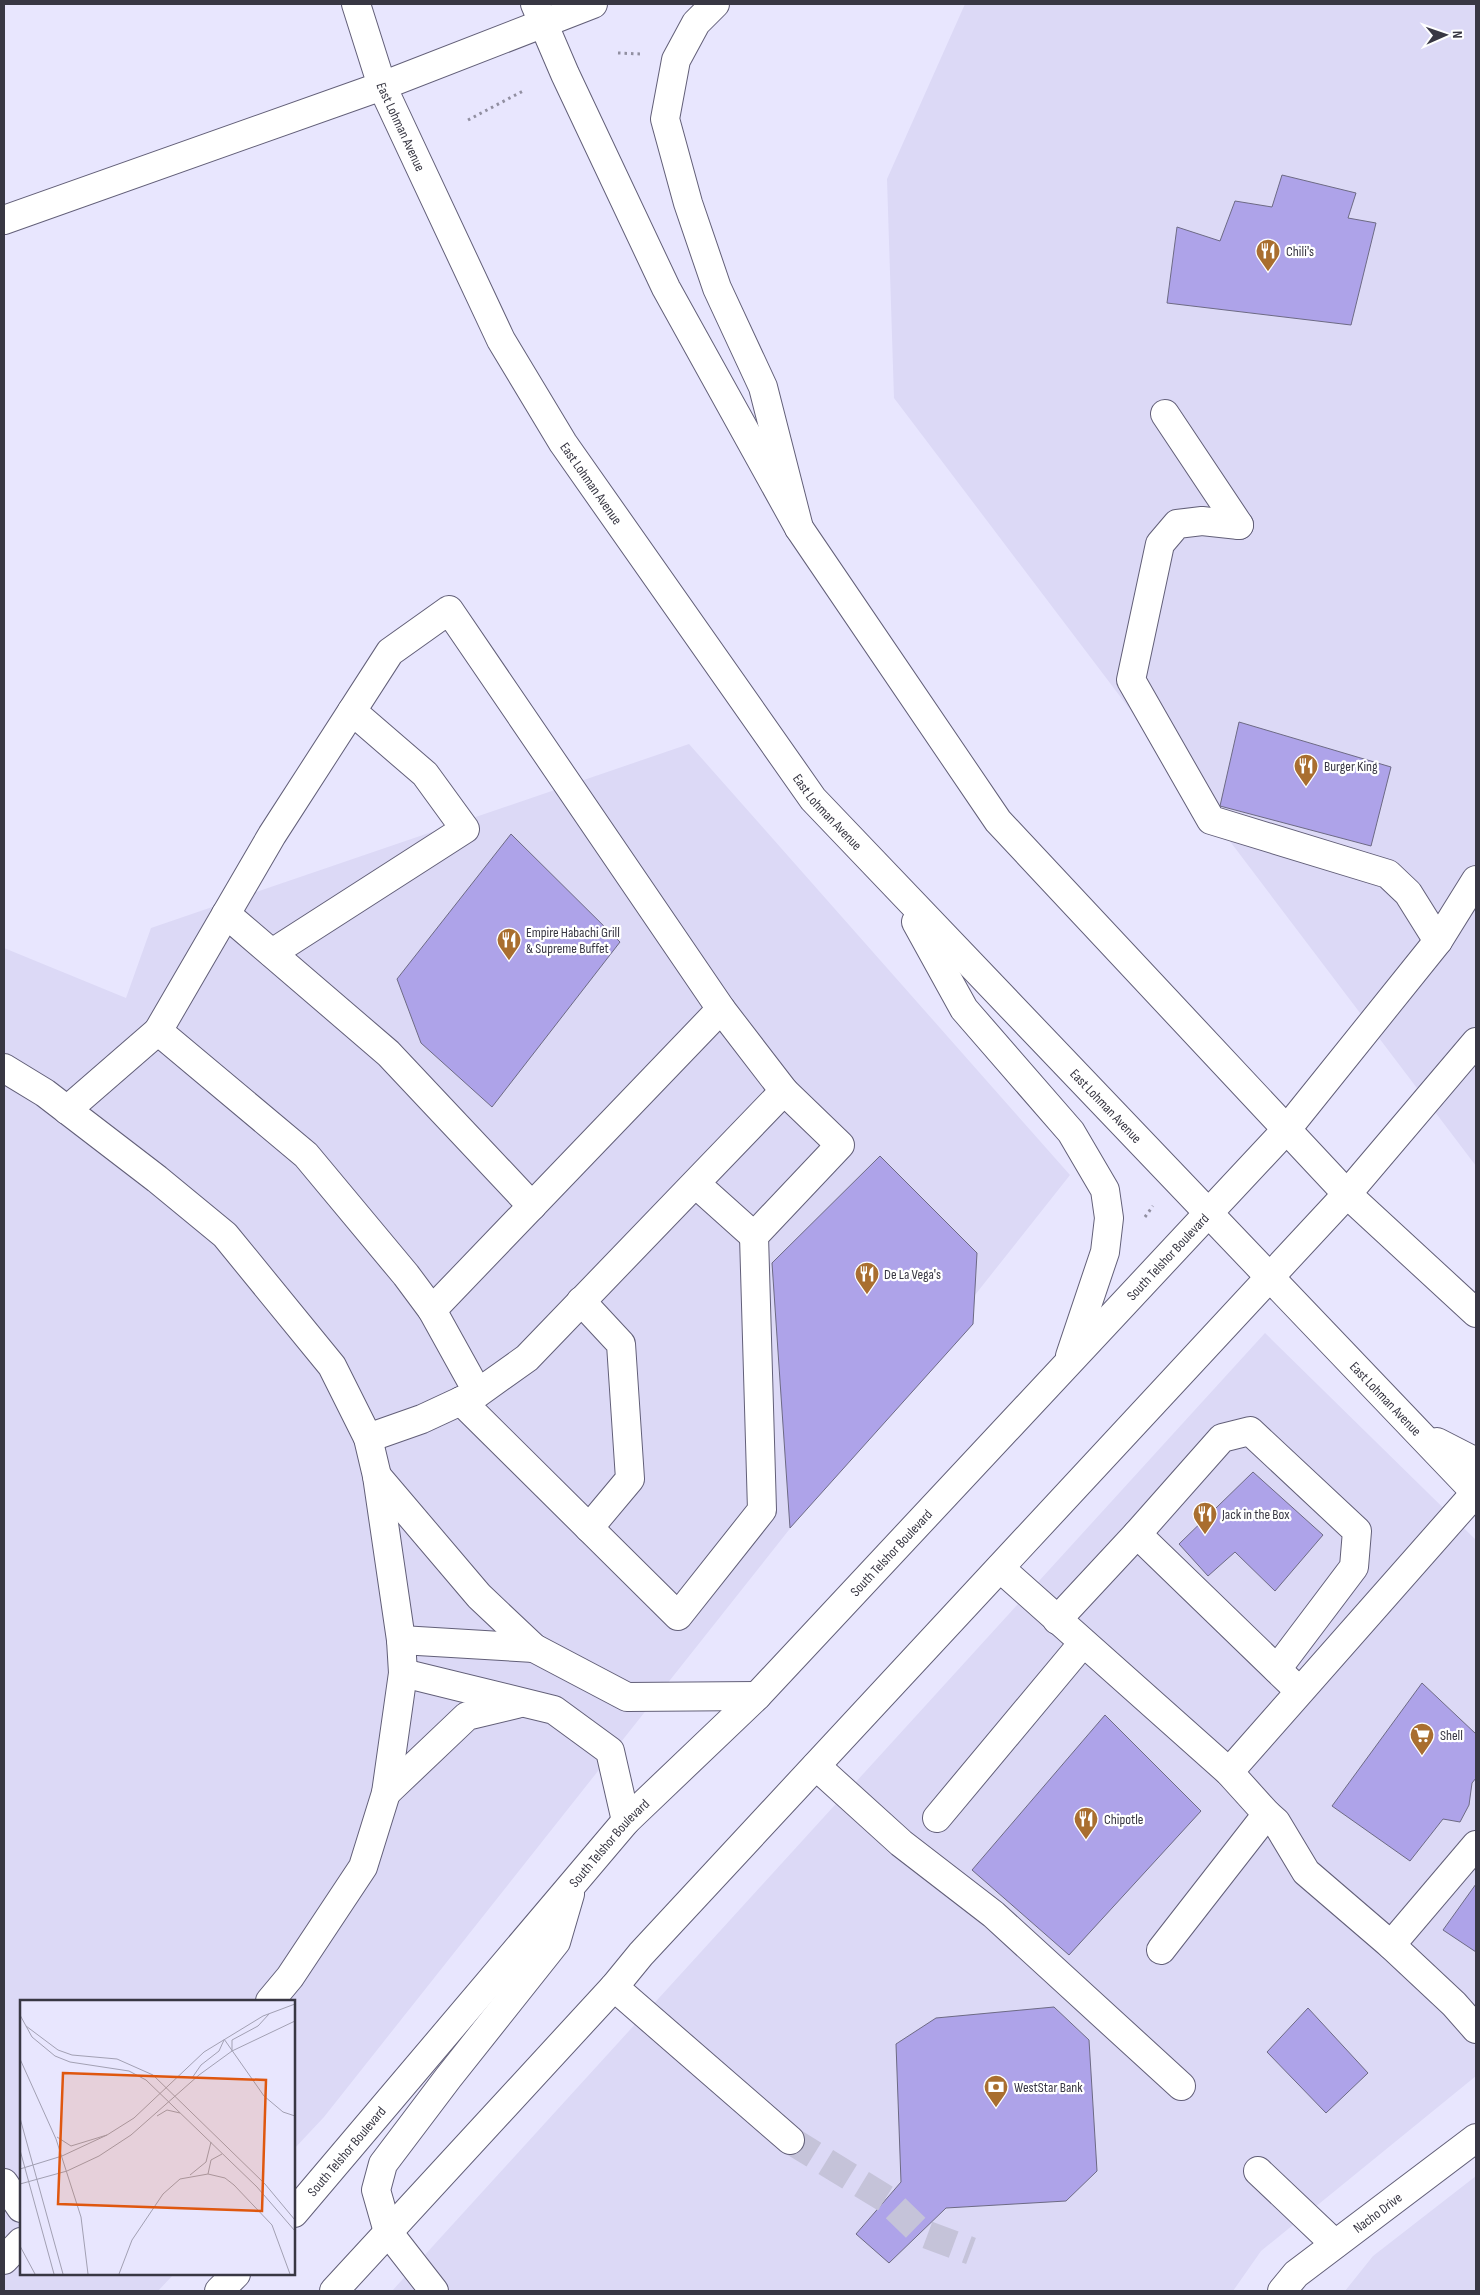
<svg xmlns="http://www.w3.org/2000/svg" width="1480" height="2295" font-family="'Sofia Sans Condensed',sans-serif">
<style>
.built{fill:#dcd9f6}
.building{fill:#aea3e9;stroke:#6d6a84}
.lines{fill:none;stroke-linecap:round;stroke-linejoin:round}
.minor-tunnel{stroke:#c5c3d9;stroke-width:28;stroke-dasharray:28 14;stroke-linecap:butt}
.minor-casing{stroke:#625f78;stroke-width:30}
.major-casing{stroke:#625f78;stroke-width:30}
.highway-casing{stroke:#625f78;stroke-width:30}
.path{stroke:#918fa1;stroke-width:3;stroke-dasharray:2.5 4;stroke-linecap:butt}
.minor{stroke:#fff;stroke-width:28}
.major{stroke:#fff;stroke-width:28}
.highway{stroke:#fff;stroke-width:28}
.labels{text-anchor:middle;stroke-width:4.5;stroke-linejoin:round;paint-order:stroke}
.street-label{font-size:14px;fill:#383743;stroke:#fff}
.poi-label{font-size:14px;fill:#383743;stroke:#fff;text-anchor:start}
.inset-road{fill:none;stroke:#a2a0b3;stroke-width:1}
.view{fill:#df570f;fill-opacity:0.15;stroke:#df570f;stroke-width:2.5}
.inset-edge{fill:none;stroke:#383743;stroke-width:2.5}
</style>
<rect width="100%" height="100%" fill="#e8e6fe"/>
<path class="built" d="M 965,4 L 1476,4 L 1476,1166 L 894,398 L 887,179 Z
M 689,744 L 1070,1175 L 324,2117 L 294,2149 L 294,2001 L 21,2001 L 21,2274 L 174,2274 L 158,2291 L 4,2291 L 4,948 L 126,998 L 151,928 Z
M 1265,1333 L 1476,1540 L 1476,2076 L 1261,2251 L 1233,2291 L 392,2291 Z
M 1476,2176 L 1476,2291 L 1345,2291 L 1373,2256 Z"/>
<path class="building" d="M 1282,175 L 1356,193 L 1348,218 L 1376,223 L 1351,325 L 1167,303 L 1177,227 L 1220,241 L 1235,201 L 1272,207 Z
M 1239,722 L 1391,767 L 1371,846 L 1220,806 Z
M 511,834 L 620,942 L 492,1107 L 421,1043 L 397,979 Z
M 880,1156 L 977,1253 L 973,1324 L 790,1528 L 772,1263 Z
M 1253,1472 L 1323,1535 L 1275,1591 L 1235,1552 L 1208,1576 L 1179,1544 Z
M 1422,1683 L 1476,1734 L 1476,1778 L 1472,1783 L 1469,1805 L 1460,1822 L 1443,1819 L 1410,1861 L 1332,1806 Z
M 1105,1715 L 1201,1811 L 1069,1955 L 972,1870 Z
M 1476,1884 L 1476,1952 L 1443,1930 Z
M 1054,2007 L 1089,2040 L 1097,2171 L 1066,2201 L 946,2208 L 889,2263 L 856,2234 L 901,2182 L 896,2044 L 936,2018 Z
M 1308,2008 L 1368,2073 L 1326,2113 L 1267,2052 Z"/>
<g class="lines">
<path class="minor-tunnel" d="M 790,2140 L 886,2199 L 920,2232 L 971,2251"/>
<defs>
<g id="minor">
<path d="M 1165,414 L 1239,525"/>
<path d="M 1239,525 L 1202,521 L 1177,524 L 1160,544 L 1131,680 L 1211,820 L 1388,874 L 1408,893 L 1438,941"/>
<path d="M 226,914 L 388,1053 L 532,1206"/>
<path d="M 272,953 L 465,829 L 425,774 L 352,711"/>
<path d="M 4,1068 L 45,1093 L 157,1179 L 225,1235 L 332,1366 L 368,1438 L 377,1476 L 401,1640 L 403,1673 L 386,1793 L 363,1867 L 290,1977 L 270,2001"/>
<path d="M 67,1110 L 158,1031"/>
<path d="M 696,1184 L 754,1236"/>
<path d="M 581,1301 L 621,1344 L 630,1479 L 589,1528"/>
<path d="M 432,1310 L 721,1009"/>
<path d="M 461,1401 L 678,1616 L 762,1510 L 754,1236 L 840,1145 L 784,1091"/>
<path d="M 368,1438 L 422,1419 L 478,1393 L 527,1358 L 784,1091 L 721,1009 L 449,610 L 390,652 L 272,835 L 158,1031 L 306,1155 L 406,1275 L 432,1310 L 478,1393"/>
<path d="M 1137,1534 L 1222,1438 L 1250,1431 L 1357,1531 L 1354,1567 L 1277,1669"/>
<path d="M 1000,1568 L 1229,1772 L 1267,1814 L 1161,1950"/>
<path d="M 1057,1620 L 1137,1534 L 1290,1682"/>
<path d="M 816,1766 L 901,1843 L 993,1914 L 1181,2086"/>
<path d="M 1229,1772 L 1476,1492"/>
<path d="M 1267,1814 L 1276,1822 L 1306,1872 L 1391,1945 L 1454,2004 L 1476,2029"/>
<path d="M 937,1818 L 1083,1643"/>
<path d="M 1391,1945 L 1476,1845"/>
<path d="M 614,1987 L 790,2140"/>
<path d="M 1258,2171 L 1335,2244"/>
<path d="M 4,2183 L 21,2208"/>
<path d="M 388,2232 L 434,2291"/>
<path d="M 4,2260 L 21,2242"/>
<path id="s1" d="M 1282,2291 L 1296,2274 L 1476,2138"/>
</g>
<g id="major">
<path id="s2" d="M 356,4 L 382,86 L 501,340 L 563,443 L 813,799 L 1476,1493"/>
<path d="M 535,4 L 565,74 L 666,288 L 799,528 L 998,821 L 1347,1194 L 1476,1313"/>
<path d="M 916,922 L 964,1009 L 1071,1132 L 1105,1190 L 1109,1218 L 1105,1252 L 1070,1356"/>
<path d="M 1437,1442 L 1476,1462"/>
<path d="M 377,1476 L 479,1596 L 534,1648 L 627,1697 L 757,1696"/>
<path d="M 401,1640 L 534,1648"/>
<path d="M 403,1673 L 554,1710 L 610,1751 L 626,1821"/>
<path d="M 386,1793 L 467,1716 L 517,1704"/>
<path id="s3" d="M 294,2213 L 626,1821 L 757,1696 L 1287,1129 L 1438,941 L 1476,880"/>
<path d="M 388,2232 L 376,2190 L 383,2164 L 448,2078 L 556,1942 L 570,1894"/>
<path d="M 219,2291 L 236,2274"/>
<path d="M 334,2291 L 614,1987 L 641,1954 L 1347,1194 L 1476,1042"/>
</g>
<path id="highway" d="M 715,4 L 696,23 L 676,60 L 665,119 L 688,203 L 717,288 L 763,387 L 799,528
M 4,220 L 382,86 L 593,4"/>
</defs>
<use href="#minor" class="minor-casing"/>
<use href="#major" class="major-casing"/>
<use href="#highway" class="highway-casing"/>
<path class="path" d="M 618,53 L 641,54
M 468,120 L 523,91
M 1145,1217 L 1153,1206"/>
<use href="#minor" class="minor"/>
<use href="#major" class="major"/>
<use href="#highway" class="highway"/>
</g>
<defs>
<symbol id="restaurant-pin" viewBox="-11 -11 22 30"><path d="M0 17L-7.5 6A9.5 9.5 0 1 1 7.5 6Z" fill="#a96e2f" stroke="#fff"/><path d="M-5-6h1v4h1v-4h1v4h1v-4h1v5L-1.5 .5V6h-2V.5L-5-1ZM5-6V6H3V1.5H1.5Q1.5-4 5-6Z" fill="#fff"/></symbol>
<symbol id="supermarket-pin" viewBox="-11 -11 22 30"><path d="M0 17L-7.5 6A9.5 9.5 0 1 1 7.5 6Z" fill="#a96e2f" stroke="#fff"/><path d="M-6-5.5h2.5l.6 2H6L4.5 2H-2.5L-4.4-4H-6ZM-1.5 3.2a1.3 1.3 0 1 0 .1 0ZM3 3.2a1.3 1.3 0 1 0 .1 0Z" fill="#fff"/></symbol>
<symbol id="bank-pin" viewBox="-11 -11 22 30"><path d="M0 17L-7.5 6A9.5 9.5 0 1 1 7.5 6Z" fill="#a96e2f" stroke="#fff"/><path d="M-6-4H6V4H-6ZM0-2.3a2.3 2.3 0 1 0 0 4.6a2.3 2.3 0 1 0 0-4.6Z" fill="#fff"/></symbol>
</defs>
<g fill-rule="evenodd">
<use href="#restaurant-pin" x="1254" y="237" width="28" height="38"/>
<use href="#restaurant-pin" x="1292" y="752" width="28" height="38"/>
<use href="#restaurant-pin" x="495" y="926" width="28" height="38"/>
<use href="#restaurant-pin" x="853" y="1260" width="28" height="38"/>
<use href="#restaurant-pin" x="1191" y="1500" width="28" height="38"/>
<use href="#supermarket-pin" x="1408" y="1721" width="28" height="38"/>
<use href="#restaurant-pin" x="1072" y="1805" width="28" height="38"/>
<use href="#bank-pin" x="982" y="2073" width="28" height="38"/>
</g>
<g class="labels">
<g class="street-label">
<text dy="5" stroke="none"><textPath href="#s2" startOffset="131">East Lohman Avenue</textPath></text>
<text dy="5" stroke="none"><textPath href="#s2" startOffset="536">East Lohman Avenue</textPath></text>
<text dy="5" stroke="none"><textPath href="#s2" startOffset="941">East Lohman Avenue</textPath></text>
<text dy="5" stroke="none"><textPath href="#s2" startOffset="1346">East Lohman Avenue</textPath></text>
<text dy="5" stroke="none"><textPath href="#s3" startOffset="1296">South Telshor Boulevard</textPath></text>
<text dy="5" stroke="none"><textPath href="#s2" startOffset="1751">East Lohman Avenue</textPath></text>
<text dy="5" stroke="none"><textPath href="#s3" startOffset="891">South Telshor Boulevard</textPath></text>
<text dy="5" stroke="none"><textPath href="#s3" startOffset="486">South Telshor Boulevard</textPath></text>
<text dy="5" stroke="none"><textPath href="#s3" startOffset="81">South Telshor Boulevard</textPath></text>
<text dy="5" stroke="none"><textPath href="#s1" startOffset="124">Nacho Drive</textPath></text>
</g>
<g class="poi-label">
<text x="1286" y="256">Chili's</text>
<text x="1324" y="771">Burger King</text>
<text x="526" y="937">Empire Habachi Grill<tspan x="526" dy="16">&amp; Supreme Buffet</tspan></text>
<text x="884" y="1279">De La Vega's</text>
<text x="1222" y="1519">Jack in the Box</text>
<text x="1440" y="1740">Shell</text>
<text x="1104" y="1824">Chipotle</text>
<text x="1014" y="2092">WestStar Bank</text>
</g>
</g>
<g transform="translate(20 2000)">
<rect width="275" height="275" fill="#e8e6fe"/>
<path class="inset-road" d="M 0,15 L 12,37 L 35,56 L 50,62 L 109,71 L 126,80 L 237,187 L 275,231M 6,26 L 38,50 L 52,55 L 97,59 L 133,75 L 245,184 L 275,220M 204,39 L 244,96 L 263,112 L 275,116M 212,51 L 212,40 L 238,26 L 249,14M 0,59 L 36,139 L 61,217 L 68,274M 172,78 L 181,65 L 199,51 L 204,40M 137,116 L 147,110 L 160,113M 0,118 L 43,274M 37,137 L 51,146 L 87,135M 0,150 L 34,274M 0,169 L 42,156 L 87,135 L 114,118 L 184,52 L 243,16 L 275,4M 188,174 L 191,160 L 202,154M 170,175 L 186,162 L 191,142M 0,184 L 47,171 L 79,156 L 111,135 L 179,75 L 212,51 L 275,21M 0,246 L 15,274M 99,274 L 112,240 L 143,194 L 160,179 L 188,174 L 205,178 L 214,185 L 252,225 L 270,274"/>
<path class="view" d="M 43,73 L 246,80 L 242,211 L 38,204 Z"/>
<rect width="275" height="275" class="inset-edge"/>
</g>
<rect width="1480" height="2295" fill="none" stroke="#383743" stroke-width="10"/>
<g transform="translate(1445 35) rotate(88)" stroke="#ffffff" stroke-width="4" paint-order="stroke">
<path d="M0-4L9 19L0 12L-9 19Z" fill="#383743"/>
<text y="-8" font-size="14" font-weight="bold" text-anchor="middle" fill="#383743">N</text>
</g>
</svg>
